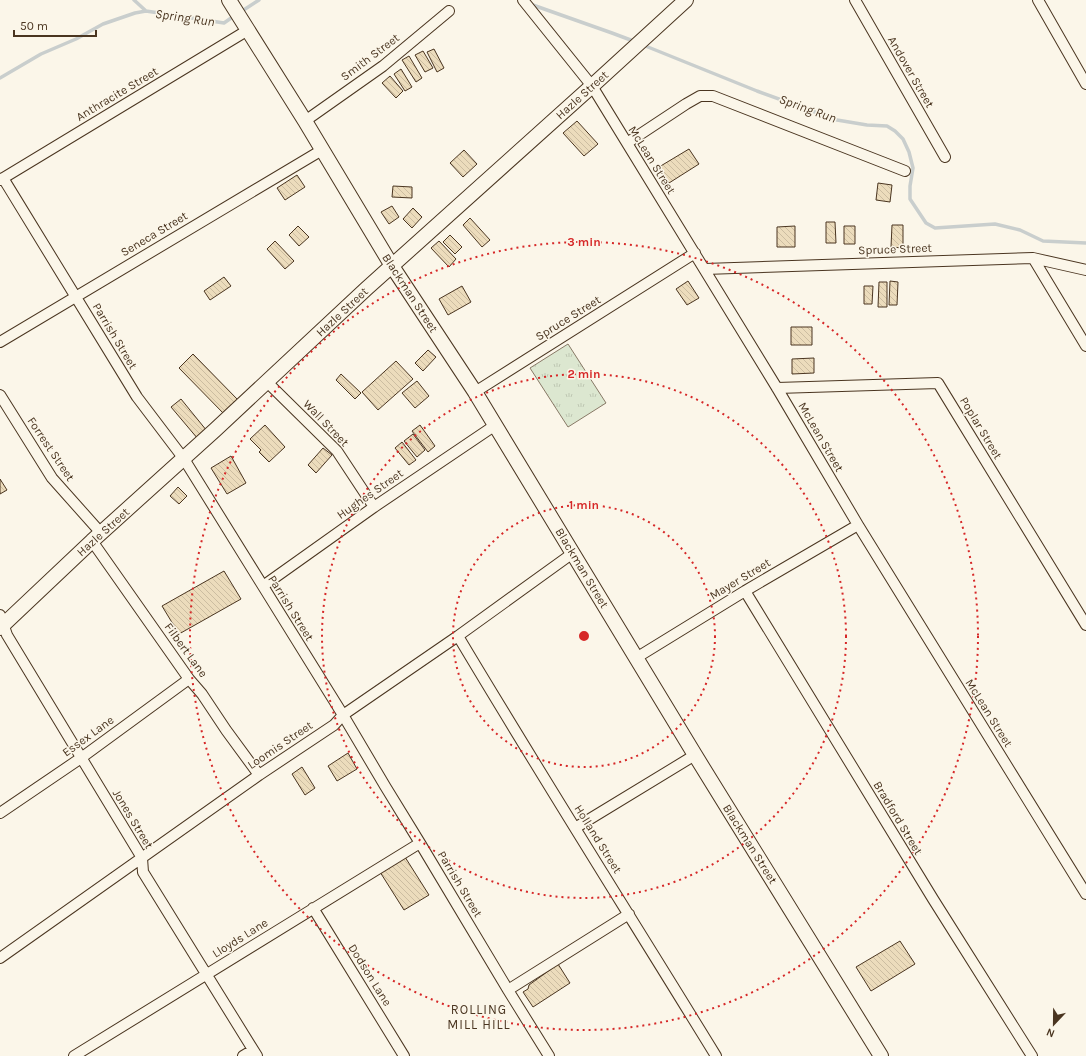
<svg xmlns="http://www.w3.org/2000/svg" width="1086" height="1056" font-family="Karla,sans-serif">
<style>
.park{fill:url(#park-tufts);stroke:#887966}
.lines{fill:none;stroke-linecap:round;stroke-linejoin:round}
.stream{stroke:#c9cecd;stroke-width:3.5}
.building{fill:url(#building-back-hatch);stroke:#4a3520}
.minor-casing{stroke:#4a3520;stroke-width:12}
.secondary-casing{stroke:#4a3520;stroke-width:16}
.minor{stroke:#fbf6e9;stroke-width:10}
.secondary{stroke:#fbf6e9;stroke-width:14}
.ring{fill:none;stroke:#d62828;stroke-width:2;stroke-dasharray:2 4}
.labels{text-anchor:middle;stroke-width:3;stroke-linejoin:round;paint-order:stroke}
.street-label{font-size:12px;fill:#4a3520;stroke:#fbf6e9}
.water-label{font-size:13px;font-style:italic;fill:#4a3520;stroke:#fbf6e9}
.neighbourhood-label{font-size:13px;letter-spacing:1px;fill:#4a3520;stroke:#fbf6e9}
.centre{fill:#d62828;stroke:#fbf6e9;stroke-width:2}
.ring-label{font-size:12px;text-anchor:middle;font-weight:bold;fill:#d62828;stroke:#fbf6e9;stroke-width:3;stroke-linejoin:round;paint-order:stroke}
</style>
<defs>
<pattern id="park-tufts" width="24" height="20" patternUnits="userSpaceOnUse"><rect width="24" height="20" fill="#dce7d0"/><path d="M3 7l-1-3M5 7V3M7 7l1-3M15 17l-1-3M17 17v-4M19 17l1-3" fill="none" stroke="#bec7b2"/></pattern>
<pattern id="building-back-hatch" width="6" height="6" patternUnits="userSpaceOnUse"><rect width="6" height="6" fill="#ecdcbc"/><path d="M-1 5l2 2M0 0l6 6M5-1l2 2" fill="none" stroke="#ccbda1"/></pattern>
</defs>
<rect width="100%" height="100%" fill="#fbf6e9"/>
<path class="park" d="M 568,344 L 606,403 L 568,427 L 530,368 Z"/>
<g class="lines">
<path class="stream" d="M 134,0 L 146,11
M 530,4 L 612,33 L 636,42
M 239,13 L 259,0
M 643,45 L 757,91 L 837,120 L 867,125 L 887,126 L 895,131 L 903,139 L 909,152 L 913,168 L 910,186 L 910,199 L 926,223 L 935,228 L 995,224 L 1020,230 L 1043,241 L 1086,243
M 0,78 L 41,54 L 76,39 L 103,24 L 135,13 L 146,11 L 224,23 L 234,16"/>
</g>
<path class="building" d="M 434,49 L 444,68 L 437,72 L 427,52 Z
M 423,51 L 433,68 L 425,72 L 415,55 Z
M 409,56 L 422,78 L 416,82 L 402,60 Z
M 401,69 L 412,87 L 405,91 L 394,74 Z
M 390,76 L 403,91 L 396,98 L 382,83 Z
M 577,121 L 598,144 L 584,156 L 563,133 Z
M 689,149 L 699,164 L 669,183 L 659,167 Z
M 464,150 L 477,164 L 463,177 L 450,163 Z
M 297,175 L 305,187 L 285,200 L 277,188 Z
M 878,183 L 892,185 L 890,202 L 876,200 Z
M 393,186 L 412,187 L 412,198 L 392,197 Z
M 392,206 L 399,217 L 389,224 L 381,212 Z
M 413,208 L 422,217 L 412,228 L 403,219 Z
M 470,218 L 490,240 L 482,247 L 463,225 Z
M 826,222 L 835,222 L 836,243 L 826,243 Z
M 892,225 L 903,225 L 903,248 L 891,247 Z
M 298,226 L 309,237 L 299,246 L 289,235 Z
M 795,226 L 795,247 L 777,247 L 777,227 Z
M 844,226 L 855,226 L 855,244 L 844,244 Z
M 450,235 L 462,247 L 455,254 L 443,242 Z
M 275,241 L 294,261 L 285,269 L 267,249 Z
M 439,241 L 456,259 L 449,267 L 431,248 Z
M 224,277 L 231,286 L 210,300 L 204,291 Z
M 688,281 L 699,298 L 687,305 L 676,289 Z
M 890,281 L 898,282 L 897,305 L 889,305 Z
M 879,282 L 887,282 L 887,307 L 878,307 Z
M 462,286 L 471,302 L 448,315 L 439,299 Z
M 864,286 L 873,286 L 872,304 L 864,304 Z
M 791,327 L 812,327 L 812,345 L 791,345 Z
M 428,350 L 436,357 L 423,371 L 415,363 Z
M 193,354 L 239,401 L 225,415 L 179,368 Z
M 814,358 L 814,373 L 792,374 L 792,359 Z
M 396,361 L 413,379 L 378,410 L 362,392 Z
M 341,374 L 361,393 L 355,399 L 336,380 Z
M 417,381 L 429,396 L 415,408 L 402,393 Z
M 181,399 L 207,431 L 198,439 L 171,407 Z
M 265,425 L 285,447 L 269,462 L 259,452 L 261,450 L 250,439 Z
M 420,425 L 435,446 L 428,452 L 412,431 Z
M 413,434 L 425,450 L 417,457 L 404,441 Z
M 402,442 L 416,460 L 409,465 L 395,448 Z
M 323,448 L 332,455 L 316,473 L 308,465 Z
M 231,456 L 246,483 L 227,494 L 211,468 Z
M 0,479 L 7,490 L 0,494 Z
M 178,487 L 187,496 L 179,504 L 170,496 Z
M 224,571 L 241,599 L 179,634 L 162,606 Z
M 348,753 L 357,769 L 337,781 L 328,766 Z
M 302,767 L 315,788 L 305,795 L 292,774 Z
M 405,857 L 429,895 L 404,910 L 380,872 Z
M 900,941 L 915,964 L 871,991 L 856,967 Z
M 558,964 L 570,983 L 533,1007 L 523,992 L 528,989 L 529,985 Z"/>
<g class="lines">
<defs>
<path id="minor" d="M 523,0 L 592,86 L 777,388 L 858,525 L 1086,894
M 855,0 L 945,157
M 1038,0 L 1086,84
M 305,121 L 383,66 L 449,11
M 627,143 L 686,104 L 700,96 L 713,96 L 905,171
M 3,178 L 137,397 L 184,459 L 343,715 L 385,786 L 420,843 L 508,990 L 549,1056
M 0,180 L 248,30
M 1033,258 L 1086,346
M 705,269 L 1033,258 L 1086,270
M 0,342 L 322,150
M 267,382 L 337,451 L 374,507
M 777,388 L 938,383 L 1086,625
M 475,392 L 695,253
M 0,395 L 52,478 L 101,533
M 92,541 L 189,679 L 202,694 L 226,730 L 259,775
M 263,586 L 374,507 L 494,426
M 745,591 L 933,899 L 1032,1056
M 0,615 L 7,635 L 142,858 L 143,872 L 257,1056
M 458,636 C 542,777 630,916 716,1056
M 636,658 L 745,591 L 858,525
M 0,813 L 81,758 L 189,679
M 575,828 L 695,755
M 313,908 L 404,1056
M 0,958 L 259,775 L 334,725 L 343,715 L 458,636 L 573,553
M 508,990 L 629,914
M 74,1056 L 420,843
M 243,1056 L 253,1050"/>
<path id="secondary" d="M 229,0 L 305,121 L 392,266 L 475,392 L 695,755 L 881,1056
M 0,628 L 92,541 L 215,430 L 366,289 L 592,86 L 686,0"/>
</defs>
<use href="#minor" class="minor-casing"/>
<use href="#secondary" class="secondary-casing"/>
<use href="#minor" class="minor"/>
<use href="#secondary" class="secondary"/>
</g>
<g class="ring">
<circle cx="584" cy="636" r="131"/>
<circle cx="584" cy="636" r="262"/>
<circle cx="584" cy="636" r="394"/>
</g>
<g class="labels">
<g class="street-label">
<text transform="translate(370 57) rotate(-37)" y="4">Smith Street</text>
<text transform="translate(911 72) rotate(60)" y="4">Andover Street</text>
<text transform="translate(117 94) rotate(-31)" y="4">Anthracite Street</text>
<text transform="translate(582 95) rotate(-42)" y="4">Hazle Street</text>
<text transform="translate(652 160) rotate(58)" y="4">McLean Street</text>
<text transform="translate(154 234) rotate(-31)" y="4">Seneca Street</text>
<text transform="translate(895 249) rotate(-2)" y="4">Spruce Street</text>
<text transform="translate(410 293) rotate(57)" y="4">Blackman Street</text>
<text transform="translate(342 312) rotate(-43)" y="4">Hazle Street</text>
<text transform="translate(568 318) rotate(-32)" y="4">Spruce Street</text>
<text transform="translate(115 336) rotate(59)" y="4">Parrish Street</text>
<text transform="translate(326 423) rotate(46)" y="4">Wall Street</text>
<text transform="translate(981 428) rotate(59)" y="4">Poplar Street</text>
<text transform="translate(821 437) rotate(60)" y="4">McLean Street</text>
<text transform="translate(51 449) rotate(56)" y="4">Forrest Street</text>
<text transform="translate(370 494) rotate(-35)" y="4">Hughes Street</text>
<text transform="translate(103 532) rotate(-42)" y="4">Hazle Street</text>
<text transform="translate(582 568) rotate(59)" y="4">Blackman Street</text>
<text transform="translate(740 579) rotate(-31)" y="4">Mayer Street</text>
<text transform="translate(291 608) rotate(58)" y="4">Parrish Street</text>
<text transform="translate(186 650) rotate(54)" y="4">Filbert Lane</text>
<text transform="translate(989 713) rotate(58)" y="4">McLean Street</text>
<text transform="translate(88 736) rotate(-36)" y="4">Essex Lane</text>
<text transform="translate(280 745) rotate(-34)" y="4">Loomis Street</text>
<text transform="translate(898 818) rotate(59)" y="4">Bradford Street</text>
<text transform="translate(133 819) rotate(59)" y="4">Jones Street</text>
<text transform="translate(598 839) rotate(58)" y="4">Holland Street</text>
<text transform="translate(750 844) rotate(58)" y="4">Blackman Street</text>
<text transform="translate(460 884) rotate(59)" y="4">Parrish Street</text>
<text transform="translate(240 938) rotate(-32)" y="4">Lloyds Lane</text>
<text transform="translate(370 975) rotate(58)" y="4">Dodson Lane</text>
</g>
<g class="water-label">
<text transform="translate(185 17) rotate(8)" y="5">Spring Run</text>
<text transform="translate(808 108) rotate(20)" y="5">Spring Run</text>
</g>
<g class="neighbourhood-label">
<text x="479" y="1014">ROLLING<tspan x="479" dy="15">MILL HILL</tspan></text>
</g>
</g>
<circle cx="584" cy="636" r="6" class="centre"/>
<g class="ring-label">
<text x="584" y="246">3 min</text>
<text x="584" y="378">2 min</text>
<text x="584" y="509">1 min</text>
</g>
<g transform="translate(1054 1024) rotate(202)" stroke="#fbf6e9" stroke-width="3" paint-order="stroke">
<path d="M0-3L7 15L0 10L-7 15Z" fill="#4a3520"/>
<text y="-6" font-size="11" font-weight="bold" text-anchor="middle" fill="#4a3520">N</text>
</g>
<path d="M14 30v6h82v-6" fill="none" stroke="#4a3520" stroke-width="2"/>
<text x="20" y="30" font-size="12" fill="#4a3520" stroke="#fbf6e9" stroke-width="3" paint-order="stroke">50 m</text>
</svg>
